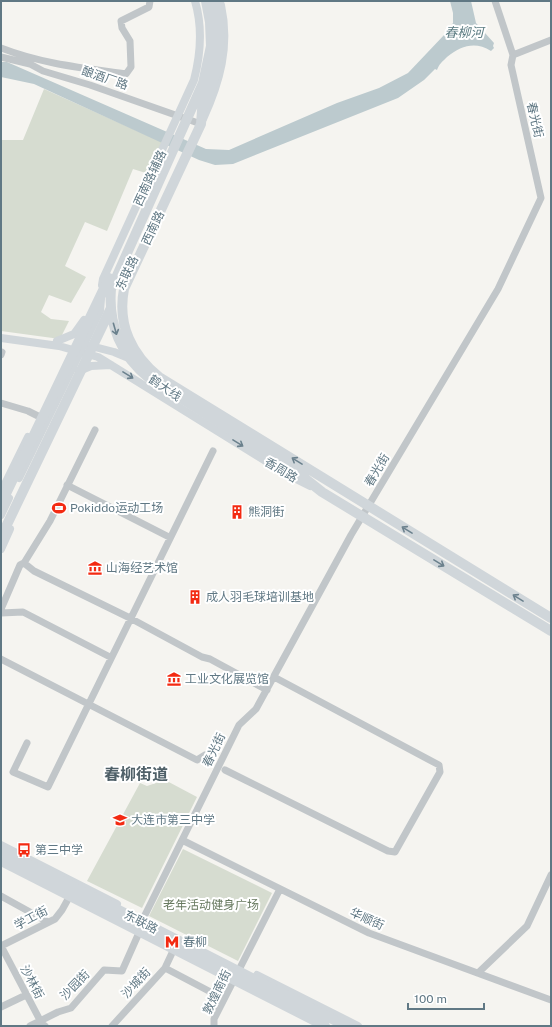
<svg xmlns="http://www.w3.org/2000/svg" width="552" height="1027" font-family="'Public Sans','Noto Sans SC',sans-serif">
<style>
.green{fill:#d6dcd0}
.water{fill:#bccace}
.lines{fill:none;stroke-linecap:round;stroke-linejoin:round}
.minor{stroke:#c1c6c9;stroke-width:7}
.major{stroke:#d0d6da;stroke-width:8}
.highway{stroke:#d0d6da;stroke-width:10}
.oneway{stroke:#6b818d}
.labels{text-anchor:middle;stroke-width:4;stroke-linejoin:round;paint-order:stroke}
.street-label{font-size:12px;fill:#607884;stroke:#fff}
.poi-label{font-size:12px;fill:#607884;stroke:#fff;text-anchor:start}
.park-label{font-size:12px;fill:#687a60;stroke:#fff}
.water-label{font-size:13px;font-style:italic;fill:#5c7c82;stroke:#fff}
.district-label{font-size:16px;font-weight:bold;fill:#4f6068;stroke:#fff}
</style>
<rect width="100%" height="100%" fill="#f5f4f0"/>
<path class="green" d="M 44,89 L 164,143 L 149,174 L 133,169 L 107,231 L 85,222 L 65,266 L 86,277 L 71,303 L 49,295 L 41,312 L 51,319 L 69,321 L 60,339 L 1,331 L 1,140 L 23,140 Z
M 165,780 L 197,797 L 142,908 L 87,881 L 140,783 L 147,786 Z
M 183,849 L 272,893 L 238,961 L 149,916 Z"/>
<path class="water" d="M 450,1 L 471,1 L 476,23 L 494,43 L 493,46 L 494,48 L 491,51 C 475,41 461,46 447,57 C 443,61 439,64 437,70 L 435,69 L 424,80 L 398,98 L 233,164 L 215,165 L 199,160 L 34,84 L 1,77 L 1,62 L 7,62 L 206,149 L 229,150 L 337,103 L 379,88 L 408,73 L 445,34 L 453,23 L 453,13 Z"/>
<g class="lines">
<path class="minor" d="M 495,1 L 513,55
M 1,48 C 42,64 83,68 126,74 L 131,67 L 130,41 L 122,28 L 121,21 L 149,7 L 150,1
M 1,57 L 30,64 L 43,71 L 90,85 L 201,124
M 1,355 L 2,352
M 1,403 L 28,411 L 46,420
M 67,485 L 169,537
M 24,563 L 34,571 L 130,618 L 202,657 L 210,659 L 267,690
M 1,609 L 20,565 L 24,563 L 50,521 L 95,430
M 1,613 L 23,612 L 110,657
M 1,659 L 197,760 L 205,755
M 27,743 L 13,772 L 48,787 L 213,451
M 225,770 L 388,851 L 395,852 L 440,772 L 439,765 L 274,677
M 182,840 L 369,933 L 551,1000
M 1,896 L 48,922
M 144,917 L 239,725 L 256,709 L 351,535 L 498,289 L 541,198 L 511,65 L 513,55 L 551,40
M 1,946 L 55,919 L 62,910 L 72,892
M 1,946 L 42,1024 L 45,1026
M 165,968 L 224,999
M 478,973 L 527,926 L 551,875
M 1,1007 L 26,995
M 30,1026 L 58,1012 L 71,1008 L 104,970 L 122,971 L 138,935
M 112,1026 L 165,968 L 172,953
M 214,1026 L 214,1019 L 280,889"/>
<path class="major" d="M 203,119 C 220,82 230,46 221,5
M 102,285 L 103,279 L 194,80 C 201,53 203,28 195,1
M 1,338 L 59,346 L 98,357 L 290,476 L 310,486
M 57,341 L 74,334 L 84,320
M 87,345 L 114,352 L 131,359
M 79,371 L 91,366 L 111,365
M 19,478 L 100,311 L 101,299
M 1,492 L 28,437
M 1,515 L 9,498
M 1,549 L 10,529
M 1,845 L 117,904
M 257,975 L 358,1026"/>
<path class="highway" d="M 206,1 L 210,22 L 211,46 L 203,83 L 111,289 C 108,324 121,356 149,378 L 293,469 L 322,492 L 551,631
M 205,91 L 203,97 L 201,124 L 124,289 C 117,325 132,355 159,377 L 551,618
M 206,101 C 220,69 223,35 215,1
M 1,504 L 109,278
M 1,537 L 111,308
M 1,850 L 346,1026
M 1,861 L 325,1026"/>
</g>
<defs><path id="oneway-shaft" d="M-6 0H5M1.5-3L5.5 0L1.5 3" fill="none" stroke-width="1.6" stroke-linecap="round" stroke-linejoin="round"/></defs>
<g class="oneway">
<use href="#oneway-shaft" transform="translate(115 329) rotate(74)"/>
<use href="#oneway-shaft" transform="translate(128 375) rotate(32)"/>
<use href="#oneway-shaft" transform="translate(238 443) rotate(32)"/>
<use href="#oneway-shaft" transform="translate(297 461) rotate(-148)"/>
<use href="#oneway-shaft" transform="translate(407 530) rotate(-148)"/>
<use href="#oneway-shaft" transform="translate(439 563) rotate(31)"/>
<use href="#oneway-shaft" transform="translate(518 598) rotate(-148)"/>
</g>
<defs>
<symbol id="stadium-bare" viewBox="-9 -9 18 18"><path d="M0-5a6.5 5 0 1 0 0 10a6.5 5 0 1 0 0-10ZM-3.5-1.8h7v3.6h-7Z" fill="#f32a12" stroke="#fff" stroke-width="2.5" paint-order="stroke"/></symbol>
<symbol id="building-bare" viewBox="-9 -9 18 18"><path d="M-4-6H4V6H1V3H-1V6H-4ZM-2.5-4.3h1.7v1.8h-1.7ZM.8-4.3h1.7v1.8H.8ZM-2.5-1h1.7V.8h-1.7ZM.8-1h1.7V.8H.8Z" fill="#f32a12" stroke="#fff" stroke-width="2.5" paint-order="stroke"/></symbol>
<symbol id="museum-bare" viewBox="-9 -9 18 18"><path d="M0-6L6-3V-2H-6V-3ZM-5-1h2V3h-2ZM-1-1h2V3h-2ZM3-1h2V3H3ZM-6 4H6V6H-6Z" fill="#f32a12" stroke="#fff" stroke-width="2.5" paint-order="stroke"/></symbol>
<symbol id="school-bare" viewBox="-9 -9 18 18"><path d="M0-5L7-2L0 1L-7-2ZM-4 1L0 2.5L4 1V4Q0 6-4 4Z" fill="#f32a12" stroke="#fff" stroke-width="2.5" paint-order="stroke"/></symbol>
<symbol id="bus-bare" viewBox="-9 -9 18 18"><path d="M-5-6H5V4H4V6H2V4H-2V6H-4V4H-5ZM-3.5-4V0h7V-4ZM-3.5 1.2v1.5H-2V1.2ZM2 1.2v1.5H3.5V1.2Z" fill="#f32a12" stroke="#fff" stroke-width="2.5" paint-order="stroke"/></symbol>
<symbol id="metro-bare" viewBox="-9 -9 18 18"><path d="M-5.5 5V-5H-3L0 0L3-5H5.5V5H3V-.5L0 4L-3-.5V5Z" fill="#f32a12" stroke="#fff" stroke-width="2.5" paint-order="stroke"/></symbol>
</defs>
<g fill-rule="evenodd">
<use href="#stadium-bare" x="49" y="498" width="20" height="20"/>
<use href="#building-bare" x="227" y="502" width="20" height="20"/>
<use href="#museum-bare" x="85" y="558" width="20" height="20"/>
<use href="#building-bare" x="185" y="587" width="20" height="20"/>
<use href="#museum-bare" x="164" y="669" width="20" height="20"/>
<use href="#school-bare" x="110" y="810" width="20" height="20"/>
<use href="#bus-bare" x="14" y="840" width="20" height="20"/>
<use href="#metro-bare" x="162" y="932" width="20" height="20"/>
</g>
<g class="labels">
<g class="street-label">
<text transform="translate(105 78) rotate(19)" y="4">酿酒厂路</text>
<text transform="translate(535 120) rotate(77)" y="4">春光街</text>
<text transform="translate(150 178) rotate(-65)" y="4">西南路辅路</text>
<text transform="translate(153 228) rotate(-65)" y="4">西南路</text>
<text transform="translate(127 273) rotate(-65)" y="4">东联路</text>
<text transform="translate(165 388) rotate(34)" y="4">鹤大线</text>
<text transform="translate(281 470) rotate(31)" y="4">香周路</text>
<text transform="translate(377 470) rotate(-59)" y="4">春光街</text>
<text transform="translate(214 750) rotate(-64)" y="4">春光街</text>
<text transform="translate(31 918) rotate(-28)" y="4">学工街</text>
<text transform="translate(367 919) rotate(24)" y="4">华顺街</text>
<text transform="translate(141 922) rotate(27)" y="4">东联路</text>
<text transform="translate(32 982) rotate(62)" y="4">沙林街</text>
<text transform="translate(136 983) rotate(-47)" y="4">沙城街</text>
<text transform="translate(75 985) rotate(-46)" y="4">沙园街</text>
<text transform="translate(217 992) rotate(-64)" y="4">敦煌南街</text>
</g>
<g class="poi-label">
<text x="70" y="512">Pokiddo运动工场</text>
<text x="248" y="516">熊洞街</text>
<text x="106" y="572">山海经艺术馆</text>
<text x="206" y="601">成人羽毛球培训基地</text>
<text x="185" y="683">工业文化展览馆</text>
<text x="131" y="824">大连市第三中学</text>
<text x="35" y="854">第三中学</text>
<text x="183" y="946">春柳</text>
</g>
<g class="park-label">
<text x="211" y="909">老年活动健身广场</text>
</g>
<g class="water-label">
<text x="464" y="37">春柳河</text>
</g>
<g class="district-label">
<text x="136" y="780">春柳街道</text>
</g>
</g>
<rect width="552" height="1027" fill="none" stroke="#607884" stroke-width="4"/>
<path d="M408 1003v6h76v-6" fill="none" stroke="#607884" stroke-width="2"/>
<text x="414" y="1003" font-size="12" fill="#607884" stroke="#ffffff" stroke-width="3" paint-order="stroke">100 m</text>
</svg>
